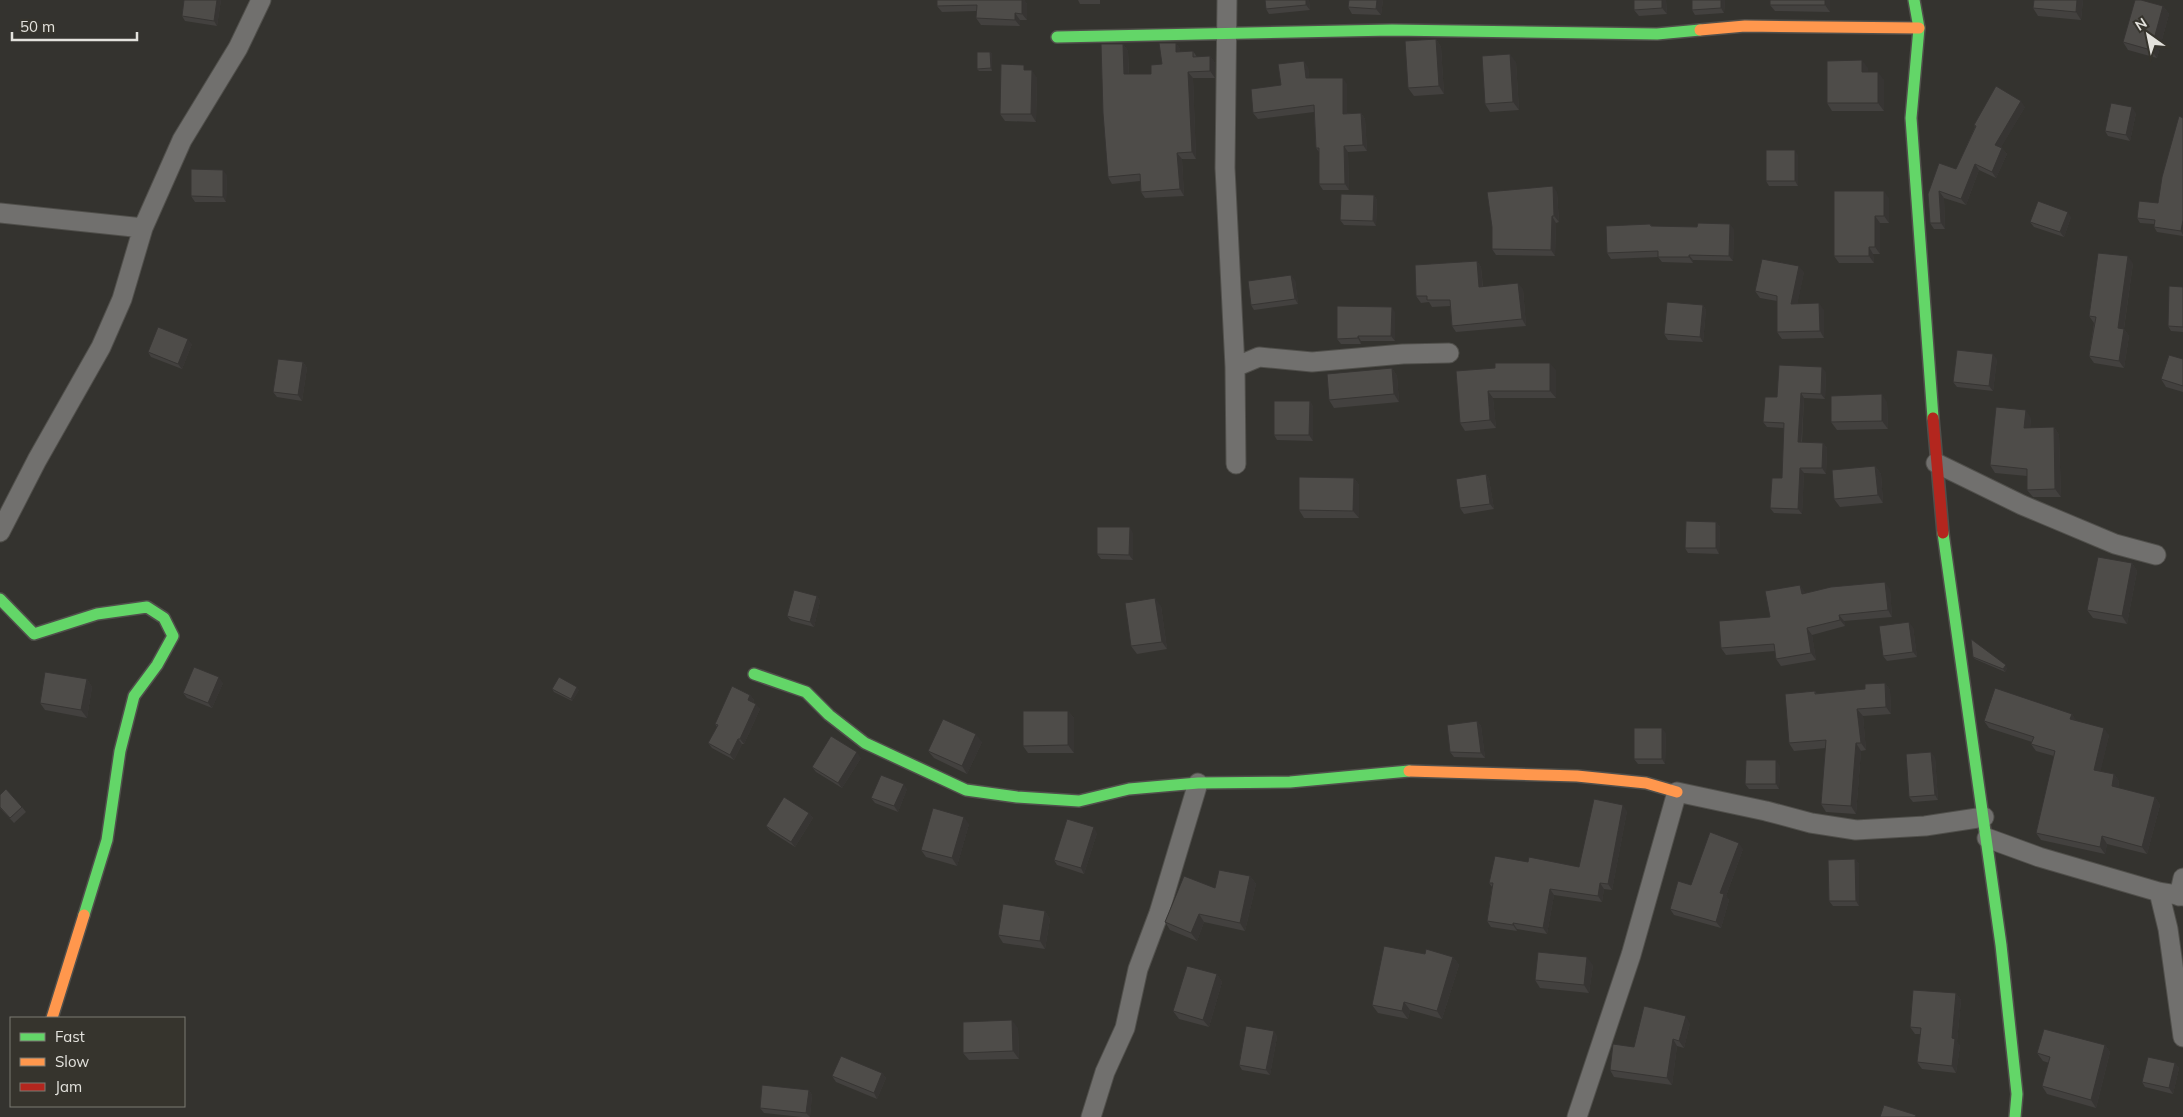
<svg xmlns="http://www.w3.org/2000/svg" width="2183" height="1117" font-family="Mulish,sans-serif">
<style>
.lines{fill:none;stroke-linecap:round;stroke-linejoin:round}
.street-casing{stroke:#504f4b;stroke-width:21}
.fast-casing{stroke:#504f4b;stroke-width:14}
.slow-casing{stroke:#504f4b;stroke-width:14}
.jam-casing{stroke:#504f4b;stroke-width:14}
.street{stroke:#71706e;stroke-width:19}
.fast{stroke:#63d668;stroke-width:11}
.slow{stroke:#ff974d;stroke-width:11}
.jam{stroke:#b3261e;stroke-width:11}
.wall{fill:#43413f}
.shaded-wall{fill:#373533}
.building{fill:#4e4c49;stroke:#373533}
</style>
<rect width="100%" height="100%" fill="#34332f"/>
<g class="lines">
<defs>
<path id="street" d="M 1227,0 L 1225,168 L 1235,367 L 1236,464
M 0,213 L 143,228
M 1235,367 L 1259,357 L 1312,362 L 1403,354 L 1449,353
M 1936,463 L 2022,505 L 2115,544 L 2156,555
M 0,532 L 37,460 L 101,347 L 122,299 L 143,228 L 182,140 L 238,48 L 261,0
M 1987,838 L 2039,857 L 2159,892 L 2183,896
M 2159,892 L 2168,929 L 2183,1037
M 2179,896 L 2183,878
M 1091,1117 L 1105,1072 L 1125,1028 L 1138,969 L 1159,913 L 1198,783
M 1577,1117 L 1631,955 L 1677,792 L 1766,811 L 1811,823 L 1856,830 L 1925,826 L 1984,817"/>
<path id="fast" d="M 1914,0 L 1919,28 L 1911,118 L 1933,418
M 1057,37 L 1392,30 L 1657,34 L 1700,30
M 1943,533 L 2001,945 L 2017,1094 L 2015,1117
M 0,599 L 34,634 L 97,614 L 147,607 L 164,618 L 173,636 L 157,665 L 134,696 L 120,751 L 107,840 L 84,915
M 754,674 L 806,692 L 829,715 L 865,743 L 966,790 L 1017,797 L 1079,801 L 1129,789 L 1198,783 L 1290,782 L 1409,771"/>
<path id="slow" d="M 1700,30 L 1745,26 L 1919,28
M 1409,771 L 1577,776 L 1646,783 L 1677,792
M 52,1018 L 84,915"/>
<path id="jam" d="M 1933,418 L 1943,533"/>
</defs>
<use href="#street" class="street-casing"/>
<use href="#fast" class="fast-casing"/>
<use href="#slow" class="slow-casing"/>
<use href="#jam" class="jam-casing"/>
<use href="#street" class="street"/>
<use href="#fast" class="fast"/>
<use href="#slow" class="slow"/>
<use href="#jam" class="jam"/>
</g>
<path class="wall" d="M 184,0 L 221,0 L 217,26 L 185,21 L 182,16 Z
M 937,0 L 1024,0 L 1027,4 L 1027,20 L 1020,20 L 1020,26 L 981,25 L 976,18 L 977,11 L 942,12 L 937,6 Z
M 1078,0 L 1100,0 L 1100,4 L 1080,4 Z
M 1309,0 L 1310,10 L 1269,14 L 1266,9 Z
M 1383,0 L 1381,15 L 1352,14 L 1348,7 Z
M 1666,0 L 1667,14 L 1639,16 L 1634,10 Z
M 1725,0 L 1724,13 L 1695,15 L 1692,10 Z
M 1830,0 L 1830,12 L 1775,11 L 1770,5 Z
M 2034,0 L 2083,0 L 2081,20 L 2038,16 L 2033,8 Z
M 2163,6 L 2169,14 L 2157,58 L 2128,50 L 2123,42 Z
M 1436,39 L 1441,47 L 1444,94 L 1414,96 L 1408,88 Z
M 1176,43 L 1180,49 L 1180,52 L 1193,51 L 1197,57 L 1210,56 L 1215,63 L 1215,78 L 1193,78 L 1196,159 L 1182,159 L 1184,196 L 1145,198 L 1141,192 L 1140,181 L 1112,184 L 1108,177 L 1123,44 L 1128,51 L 1129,74 L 1151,74 L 1162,64 Z
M 990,52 L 992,54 L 992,71 L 979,71 L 977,69 Z
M 1516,62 L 1519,110 L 1490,112 L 1485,104 Z
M 1308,67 L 1309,78 L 1347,84 L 1347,113 L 1361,113 L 1365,119 L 1367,151 L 1348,152 L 1349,190 L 1323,190 L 1319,184 L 1319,152 L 1316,148 L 1314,112 L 1258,119 L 1253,113 L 1281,85 Z
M 1868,68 L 1868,72 L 1884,80 L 1884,111 L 1832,111 L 1827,103 Z
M 1028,70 L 1037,78 L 1036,122 L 1005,121 L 1000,114 Z
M 2025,107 L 2001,147 L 2007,154 L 1996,178 L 1979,170 L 1966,205 L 1944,198 L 1945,229 L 1934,229 L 1930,223 L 1928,194 L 1956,169 L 1975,127 L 1974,125 Z
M 2136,113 L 2130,141 L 2108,136 L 2105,131 Z
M 2183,118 L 2183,236 L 2157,232 L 2154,227 L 2154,224 L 2140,223 L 2137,218 L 2158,203 Z
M 1798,155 L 1798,186 L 1769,186 L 1766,181 Z
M 227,175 L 226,202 L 195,202 L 191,196 Z
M 1557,192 L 1559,222 L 1556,223 L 1555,256 L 1496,255 L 1492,249 Z
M 1374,195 L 1377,200 L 1376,226 L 1344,225 L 1340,220 Z
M 1889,198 L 1889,223 L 1880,223 L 1880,254 L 1873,254 L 1874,263 L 1839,263 L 1834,256 Z
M 2071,217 L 2064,237 L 2034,227 L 2030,222 Z
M 1650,224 L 1652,226 L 1734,229 L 1733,261 L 1693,260 L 1693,263 L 1662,262 L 1658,257 L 1611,259 L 1607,253 Z
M 1477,261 L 1481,267 L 1483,287 L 1523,289 L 1526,326 L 1456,332 L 1452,326 L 1450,306 L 1432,307 L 1429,302 L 1421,303 L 1416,296 Z
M 2133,263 L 2124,329 L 2129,336 L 2124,368 L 2094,363 L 2089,356 L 2094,323 L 2089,316 Z
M 1804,272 L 1797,304 L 1824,310 L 1824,338 L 1782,339 L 1777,332 L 1777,301 L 1760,298 L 1755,291 Z
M 1295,280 L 1298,304 L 1254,310 L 1251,305 Z
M 2183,287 L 2183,332 L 2171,331 L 2168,326 Z
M 1703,305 L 1706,310 L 1703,342 L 1668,340 L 1664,334 Z
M 1395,312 L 1395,341 L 1361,341 L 1361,344 L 1341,344 L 1337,339 Z
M 192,344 L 182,369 L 151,357 L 148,352 Z
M 1997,359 L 1993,391 L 1957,387 L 1953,382 Z
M 2183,359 L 2183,392 L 2166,387 L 2161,379 Z
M 303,362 L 307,368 L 302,401 L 277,397 L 273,392 Z
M 1392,368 L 1397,376 L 1399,402 L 1334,408 L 1329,400 Z
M 1556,370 L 1556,398 L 1493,398 L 1496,428 L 1465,431 L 1460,423 L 1456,371 Z
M 1826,372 L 1825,399 L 1804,398 L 1802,442 L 1823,443 L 1827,448 L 1826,474 L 1804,473 L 1802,514 L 1774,513 L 1770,508 L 1782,478 L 1784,428 L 1767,427 L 1763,422 L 1777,397 Z
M 1310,401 L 1313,407 L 1313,441 L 1277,440 L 1274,435 Z
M 1887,402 L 1888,429 L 1837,430 L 1831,422 Z
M 2031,418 L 2030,428 L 2054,427 L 2059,435 L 2061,497 L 2033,497 L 2027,490 L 2027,476 L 1995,473 L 1990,465 Z
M 1875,466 L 1881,474 L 1883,503 L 1840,507 L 1834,499 Z
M 1486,474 L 1489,479 L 1494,509 L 1464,514 L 1460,508 Z
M 1354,478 L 1359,485 L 1359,518 L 1304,518 L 1299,510 Z
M 1716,522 L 1720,527 L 1719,554 L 1688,553 L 1685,548 Z
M 1133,533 L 1133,560 L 1101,559 L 1097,554 Z
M 2132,563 L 2137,571 L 2127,624 L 2093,618 L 2087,610 Z
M 1890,589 L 1892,617 L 1844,621 L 1845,626 L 1812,635 L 1816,660 L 1781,666 L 1776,659 L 1775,651 L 1726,655 L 1721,648 L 1770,617 L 1805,592 L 1805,593 Z
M 817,596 L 820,601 L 814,627 L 791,621 L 787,616 Z
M 1161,606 L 1167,649 L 1137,654 L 1131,646 Z
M 1913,627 L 1917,657 L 1887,661 L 1883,656 Z
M 1973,657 L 2007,668 L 2005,672 L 1975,659 Z
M 87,679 L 92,687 L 87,718 L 45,710 L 40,703 Z
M 223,683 L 212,708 L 187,698 L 183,693 Z
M 1885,683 L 1890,690 L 1891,714 L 1863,716 L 1866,750 L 1861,751 L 1856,814 L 1826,812 L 1821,804 L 1826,748 L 1794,751 L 1789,743 L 1815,691 L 1817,694 L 1865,689 Z
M 552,689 L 579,690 L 572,701 L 554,692 Z
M 750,695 L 754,700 L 753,702 L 760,709 L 744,744 L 742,744 L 734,760 L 712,748 L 708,743 L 717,727 L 715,724 Z
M 1068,711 L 1074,718 L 1074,753 L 1028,753 L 1023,746 Z
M 2072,714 L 2076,721 L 2109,735 L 2100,772 L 2114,774 L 2119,781 L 2118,788 L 2155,797 L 2160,805 L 2147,854 L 2107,844 L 2105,854 L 2041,840 L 2036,833 L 2054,756 L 2036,751 L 2031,744 L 2032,742 L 1989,728 L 1984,721 Z
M 1477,721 L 1481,726 L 1485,758 L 1454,757 L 1450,752 Z
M 1666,733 L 1665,764 L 1638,764 L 1634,759 Z
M 982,742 L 967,774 L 934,758 L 928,751 Z
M 1935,757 L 1938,800 L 1913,802 L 1909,797 Z
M 861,758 L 842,788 L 816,772 L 812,767 Z
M 1780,766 L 1779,789 L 1749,789 L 1745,784 Z
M 907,789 L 898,812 L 875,803 L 871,798 Z
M 0,795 L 22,807 L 26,812 L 14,823 L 0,808 Z
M 1627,811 L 1612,890 L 1604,889 L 1602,902 L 1554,895 L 1547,934 L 1517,929 L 1517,931 L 1491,927 L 1487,921 L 1492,887 L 1489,883 L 1528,862 L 1579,867 Z
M 809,813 L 813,818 L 795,847 L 770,831 L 766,826 Z
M 969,824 L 957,866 L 926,857 L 921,850 Z
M 1097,833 L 1084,874 L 1057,865 L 1054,860 Z
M 1743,849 L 1726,896 L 1729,900 L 1721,928 L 1674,915 L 1670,909 L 1691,885 Z
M 1855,859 L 1859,864 L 1859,906 L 1833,906 L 1829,901 Z
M 1250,876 L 1256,884 L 1245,931 L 1204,922 L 1197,941 L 1170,930 L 1165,922 L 1215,888 Z
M 1045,911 L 1050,919 L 1045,949 L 1003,943 L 998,935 Z
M 1425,954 L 1453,957 L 1459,965 L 1442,1019 L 1410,1010 L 1408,1019 L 1378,1013 L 1372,1005 Z
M 1593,965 L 1589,993 L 1540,988 L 1535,980 Z
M 1217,974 L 1222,982 L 1209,1027 L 1179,1019 L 1173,1011 Z
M 1956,993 L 1961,1000 L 1957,1042 L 1960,1046 L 1956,1073 L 1922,1069 L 1917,1062 L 1921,1034 L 1915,1034 L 1910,1027 Z
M 1690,1023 L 1684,1048 L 1677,1046 L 1672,1085 L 1614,1077 L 1610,1070 L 1634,1047 Z
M 1018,1028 L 1019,1059 L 969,1060 L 963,1053 Z
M 1274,1031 L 1277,1037 L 1270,1075 L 1242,1070 L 1239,1065 Z
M 2105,1045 L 2110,1052 L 2096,1108 L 2047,1094 L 2042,1086 L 2049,1063 L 2043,1061 L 2037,1053 Z
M 2175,1063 L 2179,1068 L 2173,1094 L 2145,1087 L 2142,1082 Z
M 882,1073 L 886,1078 L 877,1099 L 836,1082 L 832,1076 Z
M 809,1090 L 812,1095 L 810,1117 L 802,1117 L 764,1113 L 760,1108 Z"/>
<path class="shaded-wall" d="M 217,0 L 221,0 L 217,26 L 214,21 Z
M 1022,0 L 1024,0 L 1027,4 L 1027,20 L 1022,14 Z
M 1306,0 L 1309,0 L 1310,10 L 1306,5 Z
M 1377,0 L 1383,0 L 1381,15 L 1376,9 Z
M 1662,0 L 1666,0 L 1667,14 L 1662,8 Z
M 1721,0 L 1725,0 L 1724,13 L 1721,8 Z
M 1825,0 L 1830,0 L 1830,12 L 1825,5 Z
M 2077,0 L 2083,0 L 2081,20 L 2076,12 Z
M 2163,6 L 2169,14 L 2157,58 L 2151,50 Z
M 1015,13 L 1020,20 L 1020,26 L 1015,20 Z
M 1436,39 L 1441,47 L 1444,94 L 1439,86 Z
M 1176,43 L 1180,49 L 1181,58 L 1176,52 Z
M 1123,44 L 1128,51 L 1129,81 L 1124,74 Z
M 990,52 L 992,54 L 992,71 L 991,68 Z
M 1510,54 L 1516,62 L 1519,110 L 1513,102 Z
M 1210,56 L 1215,63 L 1215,78 L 1210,71 Z
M 1862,60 L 1868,68 L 1868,80 L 1862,72 Z
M 1304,61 L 1308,67 L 1310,85 L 1306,78 Z
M 1032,70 L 1037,78 L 1036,122 L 1031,114 Z
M 1188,72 L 1193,78 L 1196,159 L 1192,152 Z
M 1878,72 L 1884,80 L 1884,111 L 1878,103 Z
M 1343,78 L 1347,84 L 1347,120 L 1343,114 Z
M 2021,101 L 2025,107 L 1999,151 L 1995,145 Z
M 2132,107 L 2136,113 L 2130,141 L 2126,135 Z
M 1361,113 L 1365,119 L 1367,151 L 1363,145 Z
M 1344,146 L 1348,152 L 1349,190 L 1345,184 Z
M 2002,148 L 2007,154 L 1996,178 L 1992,172 Z
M 1795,150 L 1798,155 L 1798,186 L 1795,181 Z
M 1177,153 L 1182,159 L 1184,196 L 1180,189 Z
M 1975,164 L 1979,170 L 1966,205 L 1961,199 Z
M 223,170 L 227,175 L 226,202 L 223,197 Z
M 1553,186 L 1557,192 L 1559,222 L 1554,216 Z
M 1884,191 L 1889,198 L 1889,223 L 1884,216 Z
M 1939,191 L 1944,198 L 1945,229 L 1941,223 Z
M 1374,195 L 1377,200 L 1376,226 L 1373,221 Z
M 2068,212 L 2071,217 L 2064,237 L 2060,232 Z
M 1552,216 L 1556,223 L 1555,256 L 1551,250 Z
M 1875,216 L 1880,223 L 1880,254 L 1875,247 Z
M 2183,220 L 2183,235 L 2181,231 Z
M 1730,224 L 1734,229 L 1733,261 L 1729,256 Z
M 1869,247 L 1873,254 L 1874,263 L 1869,256 Z
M 1689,255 L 1693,260 L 1693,263 L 1689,257 Z
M 2128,256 L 2133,263 L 2123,335 L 2118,328 Z
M 1477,261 L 1481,267 L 1483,293 L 1479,287 Z
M 1799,266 L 1804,272 L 1796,311 L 1791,304 Z
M 1291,275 L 1295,280 L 1298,304 L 1295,299 Z
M 1518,283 L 1523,289 L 1526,326 L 1522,319 Z
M 1819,303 L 1824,310 L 1824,338 L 1820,331 Z
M 1703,305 L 1706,310 L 1703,342 L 1700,337 Z
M 1392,307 L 1395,312 L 1395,341 L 1391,336 Z
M 2124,329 L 2129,336 L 2124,368 L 2119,361 Z
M 1358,336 L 1361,341 L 1361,344 L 1358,338 Z
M 188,339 L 192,344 L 182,369 L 178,364 Z
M 1993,354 L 1997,359 L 1993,391 L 1989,386 Z
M 303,362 L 307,368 L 302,401 L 298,395 Z
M 1550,363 L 1556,370 L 1556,398 L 1550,391 Z
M 1822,367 L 1826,372 L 1825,399 L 1821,394 Z
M 1392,368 L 1397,376 L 1399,402 L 1394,394 Z
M 1488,391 L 1493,398 L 1496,428 L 1490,420 Z
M 1801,393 L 1804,398 L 1801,447 L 1798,442 Z
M 1882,394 L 1887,402 L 1888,429 L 1882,421 Z
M 1310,401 L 1313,407 L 1313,441 L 1309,435 Z
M 2026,410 L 2031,418 L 2029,436 L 2024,428 Z
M 2054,427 L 2059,435 L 2061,497 L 2055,489 Z
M 1823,443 L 1827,448 L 1826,474 L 1822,468 Z
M 1875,466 L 1881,474 L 1883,503 L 1878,495 Z
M 1800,468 L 1804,473 L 1802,514 L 1798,509 Z
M 1486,474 L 1489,479 L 1494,509 L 1490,504 Z
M 1354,478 L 1359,485 L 1359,518 L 1353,511 Z
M 1716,522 L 1720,527 L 1719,554 L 1716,548 Z
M 1130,527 L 1133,533 L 1133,560 L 1129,555 Z
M 2132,563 L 2137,571 L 2127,624 L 2122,616 Z
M 1885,582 L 1890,589 L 1892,617 L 1888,610 Z
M 1800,585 L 1805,592 L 1806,601 L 1802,594 Z
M 817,596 L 820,601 L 814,627 L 810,622 Z
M 1155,598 L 1161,606 L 1167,649 L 1162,642 Z
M 1839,615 L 1844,621 L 1845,626 L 1840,620 Z
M 1909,622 L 1913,627 L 1917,657 L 1913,652 Z
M 1807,628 L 1812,635 L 1816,660 L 1811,653 Z
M 2006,665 L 2007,668 L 2005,672 L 2003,669 Z
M 219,677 L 223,683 L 212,708 L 208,703 Z
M 87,679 L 92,687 L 87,718 L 81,710 Z
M 1885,683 L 1890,690 L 1891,714 L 1886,707 Z
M 577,687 L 579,690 L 572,701 L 571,699 Z
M 750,695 L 754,700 L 751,705 L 748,700 Z
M 756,704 L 760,709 L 744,744 L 740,739 Z
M 1857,709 L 1863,716 L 1866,750 L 1861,743 Z
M 1068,711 L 1074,718 L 1074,753 L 1068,745 Z
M 2072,714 L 2077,721 L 2070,719 Z
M 1477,721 L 1481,726 L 1485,758 L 1481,753 Z
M 1662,728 L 1666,733 L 1665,764 L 1662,759 Z
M 2104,728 L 2109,735 L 2099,778 L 2094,770 Z
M 976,734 L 982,742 L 967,774 L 962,766 Z
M 738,739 L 742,744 L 734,760 L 730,755 Z
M 1856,743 L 1861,751 L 1856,814 L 1851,806 Z
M 857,752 L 861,758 L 842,788 L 838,783 Z
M 1931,752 L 1935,757 L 1938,800 L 1935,795 Z
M 1776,760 L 1780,766 L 1779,789 L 1776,784 Z
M 2114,774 L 2119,781 L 2117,793 L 2112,786 Z
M 904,784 L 907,789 L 898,812 L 894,806 Z
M 2155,797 L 2160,805 L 2147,854 L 2142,847 Z
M 1623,805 L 1627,811 L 1612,890 L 1608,884 Z
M 809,813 L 813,818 L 795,847 L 791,842 Z
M 964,817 L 969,824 L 957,866 L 952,858 Z
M 1094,827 L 1097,833 L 1084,874 L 1081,868 Z
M 2102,836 L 2107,844 L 2105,854 L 2100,847 Z
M 1739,843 L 1743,849 L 1726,896 L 1729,900 L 1721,928 L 1716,922 L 1720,893 Z
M 1855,859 L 1859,864 L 1859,906 L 1856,901 Z
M 1250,876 L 1256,884 L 1245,931 L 1240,923 Z
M 1600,883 L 1604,889 L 1602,902 L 1598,896 Z
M 1550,889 L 1554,895 L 1547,934 L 1543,928 Z
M 1045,911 L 1050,919 L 1045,949 L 1040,941 Z
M 1199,914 L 1204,922 L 1197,941 L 1191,933 Z
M 1513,923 L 1517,929 L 1517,931 L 1513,925 Z
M 1453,957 L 1459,965 L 1442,1019 L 1437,1011 Z
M 1587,957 L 1593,965 L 1589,993 L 1584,985 Z
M 1217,974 L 1222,982 L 1209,1027 L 1203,1020 Z
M 1956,993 L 1961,1000 L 1957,1042 L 1960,1046 L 1956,1073 L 1952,1066 L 1952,1038 Z
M 1404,1002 L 1410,1010 L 1408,1019 L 1402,1011 Z
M 1686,1016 L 1690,1023 L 1684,1048 L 1679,1041 Z
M 1012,1020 L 1018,1028 L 1019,1059 L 1013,1051 Z
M 1274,1031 L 1277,1037 L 1270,1075 L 1266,1070 Z
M 1673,1039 L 1677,1046 L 1672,1085 L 1667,1078 Z
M 2105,1045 L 2110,1052 L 2096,1108 L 2091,1100 Z
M 2175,1063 L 2179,1068 L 2173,1094 L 2169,1088 Z
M 882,1073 L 886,1078 L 877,1099 L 874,1093 Z
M 809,1090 L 812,1095 L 810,1117 L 806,1113 Z"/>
<path class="building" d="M 184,0 L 217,0 L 214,21 L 182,16 Z
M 937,0 L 1022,0 L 1022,14 L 1015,13 L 1015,20 L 976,18 L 977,5 L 937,6 Z
M 1265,0 L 1306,0 L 1306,5 L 1266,9 Z
M 1349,0 L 1377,0 L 1376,9 L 1348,7 Z
M 1634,0 L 1662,0 L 1662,8 L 1634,10 Z
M 1692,0 L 1721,0 L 1721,8 L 1692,10 Z
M 1770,0 L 1825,0 L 1825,5 L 1770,5 Z
M 2034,0 L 2077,0 L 2076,12 L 2033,8 Z
M 2135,0 L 2141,0 L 2163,6 L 2151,50 L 2123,42 Z
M 1436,39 L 1439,86 L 1408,88 L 1405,41 Z
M 1159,43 L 1176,43 L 1176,52 L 1193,51 L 1193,57 L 1210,56 L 1210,71 L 1188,72 L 1192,152 L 1177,153 L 1180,189 L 1141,192 L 1140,174 L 1108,177 L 1103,113 L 1101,44 L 1123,44 L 1124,74 L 1151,74 L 1151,65 L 1162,64 Z
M 977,52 L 990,52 L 991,68 L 977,69 Z
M 1510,54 L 1513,102 L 1485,104 L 1482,56 Z
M 1862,60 L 1862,72 L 1878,72 L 1878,103 L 1827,103 L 1827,61 Z
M 1304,61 L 1306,78 L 1343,78 L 1343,114 L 1361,113 L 1363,145 L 1344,146 L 1345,184 L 1319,184 L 1319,148 L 1316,148 L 1314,105 L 1253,113 L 1251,89 L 1281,85 L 1278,64 Z
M 1001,64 L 1024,65 L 1024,70 L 1032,70 L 1031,114 L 1000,114 Z
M 1996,86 L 2021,101 L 1995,145 L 2002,148 L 1992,172 L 1975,164 L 1961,199 L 1939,191 L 1941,223 L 1930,223 L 1928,194 L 1939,163 L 1956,169 L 1976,126 L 1974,125 Z
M 2111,103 L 2132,107 L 2126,135 L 2105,131 Z
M 2179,116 L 2183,118 L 2183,220 L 2181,231 L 2154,227 L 2155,220 L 2137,218 L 2139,201 L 2158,203 L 2162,177 Z
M 1766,150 L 1795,150 L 1795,181 L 1766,181 Z
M 191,169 L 223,170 L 223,197 L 191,196 Z
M 1553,186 L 1554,216 L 1552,216 L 1551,250 L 1492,249 L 1492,227 L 1487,192 Z
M 1834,191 L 1884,191 L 1884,216 L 1875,216 L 1875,247 L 1869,247 L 1869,256 L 1834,256 Z
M 1341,194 L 1374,195 L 1373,221 L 1340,220 Z
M 2038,201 L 2068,212 L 2060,232 L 2030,222 Z
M 1698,223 L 1730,224 L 1729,256 L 1689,255 L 1689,257 L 1658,257 L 1658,251 L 1607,253 L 1606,226 L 1650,224 L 1651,226 L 1697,227 Z
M 2098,253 L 2128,256 L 2118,328 L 2124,329 L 2119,361 L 2089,356 L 2096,317 L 2089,316 Z
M 1762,259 L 1799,266 L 1791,304 L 1819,303 L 1820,331 L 1777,332 L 1777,296 L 1755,291 Z
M 1477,261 L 1479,287 L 1518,283 L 1522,319 L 1452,326 L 1450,300 L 1427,300 L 1427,296 L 1416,296 L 1415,265 Z
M 1291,275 L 1295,299 L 1251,305 L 1248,281 Z
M 2169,286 L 2183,287 L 2183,327 L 2168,326 Z
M 1667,302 L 1703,305 L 1700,337 L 1664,334 Z
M 1337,306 L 1392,307 L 1391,336 L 1358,336 L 1358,338 L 1337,339 Z
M 158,327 L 188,339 L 178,364 L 148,352 Z
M 1957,350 L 1993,354 L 1989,386 L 1953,382 Z
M 2169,355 L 2183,359 L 2183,386 L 2161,379 Z
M 278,359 L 303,362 L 298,395 L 273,392 Z
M 1495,363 L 1550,363 L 1550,391 L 1488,391 L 1490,420 L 1460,423 L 1456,371 L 1495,368 Z
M 1779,365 L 1822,367 L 1821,394 L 1801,393 L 1798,442 L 1823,443 L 1822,468 L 1800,468 L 1798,509 L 1770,508 L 1772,478 L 1782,478 L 1784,423 L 1763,422 L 1765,397 L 1777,397 Z
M 1392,368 L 1394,394 L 1329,400 L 1327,374 Z
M 1882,394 L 1882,421 L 1831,422 L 1831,396 Z
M 1274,401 L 1310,401 L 1309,435 L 1274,435 Z
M 1996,407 L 2026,410 L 2024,428 L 2054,427 L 2055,489 L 2027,490 L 2027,469 L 1990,465 Z
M 1875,466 L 1878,495 L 1834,499 L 1832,470 Z
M 1486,474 L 1490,504 L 1460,508 L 1456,479 Z
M 1299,477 L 1354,478 L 1353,511 L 1299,510 Z
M 1686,521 L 1716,522 L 1716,548 L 1685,548 Z
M 1097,527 L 1130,527 L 1129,555 L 1097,554 Z
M 2098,557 L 2132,563 L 2122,616 L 2087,610 Z
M 1885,582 L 1888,610 L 1839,615 L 1840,620 L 1807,628 L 1811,653 L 1776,659 L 1774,644 L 1721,648 L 1719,621 L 1770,617 L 1765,591 L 1800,585 L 1802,594 L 1831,587 Z
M 794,590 L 817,596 L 810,622 L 787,616 Z
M 1155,598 L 1162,642 L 1131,646 L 1125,603 Z
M 1909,622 L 1913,652 L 1883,656 L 1879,626 Z
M 1971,639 L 2006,665 L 2003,669 L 1973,657 Z
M 194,667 L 219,677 L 208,703 L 183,693 Z
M 45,672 L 87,679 L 81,710 L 40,703 Z
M 559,677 L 577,687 L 571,699 L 552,689 Z
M 1885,683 L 1886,707 L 1857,709 L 1861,743 L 1856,743 L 1851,806 L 1821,804 L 1826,740 L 1789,743 L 1785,694 L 1815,691 L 1815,694 L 1865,689 L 1865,684 Z
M 732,686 L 750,695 L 748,700 L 756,704 L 740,739 L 738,739 L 730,755 L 708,743 L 718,725 L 715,724 Z
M 1995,688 L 2072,714 L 2070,719 L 2104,728 L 2094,770 L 2114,774 L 2112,786 L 2155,797 L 2142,847 L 2102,836 L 2100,847 L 2036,833 L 2055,751 L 2031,744 L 2034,737 L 1984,721 Z
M 1023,711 L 1068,711 L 1068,745 L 1023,746 Z
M 943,719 L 976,734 L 962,766 L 928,751 Z
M 1477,721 L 1481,753 L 1450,752 L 1447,725 Z
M 1634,728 L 1662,728 L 1662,759 L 1634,759 Z
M 831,736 L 857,752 L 838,783 L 812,767 Z
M 1931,752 L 1935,795 L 1909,797 L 1906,754 Z
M 1746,760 L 1776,760 L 1776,784 L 1745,784 Z
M 881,775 L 904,784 L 894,806 L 871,798 Z
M 6,789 L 22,807 L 10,818 L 0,807 L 0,795 Z
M 784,797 L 809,813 L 791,842 L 766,826 Z
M 1594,799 L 1623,805 L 1608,884 L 1600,883 L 1598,896 L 1550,889 L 1543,928 L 1513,923 L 1513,925 L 1487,921 L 1493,883 L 1489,883 L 1495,856 L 1528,862 L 1529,857 L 1579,867 Z
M 933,808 L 964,817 L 952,858 L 921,850 Z
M 1067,819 L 1094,827 L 1081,868 L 1054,860 Z
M 1710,832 L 1739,843 L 1720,893 L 1724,894 L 1716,922 L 1670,909 L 1678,881 L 1691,885 Z
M 1855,859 L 1856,901 L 1829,901 L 1828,860 Z
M 1219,870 L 1250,876 L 1240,923 L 1199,914 L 1191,933 L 1165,922 L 1184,876 L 1215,888 Z
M 1003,904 L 1045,911 L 1040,941 L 998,935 Z
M 1384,946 L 1425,954 L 1426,949 L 1453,957 L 1437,1011 L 1404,1002 L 1402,1011 L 1372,1005 Z
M 1538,952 L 1587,957 L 1584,985 L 1535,980 Z
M 1187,966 L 1217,974 L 1203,1020 L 1173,1011 Z
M 1913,990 L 1956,993 L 1952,1038 L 1955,1039 L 1952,1066 L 1917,1062 L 1921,1028 L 1910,1027 Z
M 1644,1006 L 1686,1016 L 1679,1041 L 1673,1039 L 1667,1078 L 1610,1070 L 1613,1044 L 1634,1047 Z
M 1012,1020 L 1013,1051 L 963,1053 L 963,1022 Z
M 1246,1026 L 1274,1031 L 1266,1070 L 1239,1065 Z
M 2044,1029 L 2105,1045 L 2091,1100 L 2042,1086 L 2050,1057 L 2037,1053 Z
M 841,1056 L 882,1073 L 874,1093 L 832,1076 Z
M 2148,1057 L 2175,1063 L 2169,1088 L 2142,1082 Z
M 762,1085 L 809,1090 L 806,1113 L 760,1108 Z
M 1884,1105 L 1916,1115 L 1915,1117 L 1880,1117 Z"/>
<rect x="10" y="1017" width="175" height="90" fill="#36342d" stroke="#7b7a73"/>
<rect x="20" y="1033" width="25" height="8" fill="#63d668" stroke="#7b7a73"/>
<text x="55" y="1042" font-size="15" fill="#e3e2dd">Fast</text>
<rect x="20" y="1058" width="25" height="8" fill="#ff974d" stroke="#7b7a73"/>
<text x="55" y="1067" font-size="15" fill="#e3e2dd">Slow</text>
<rect x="20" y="1083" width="25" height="8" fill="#b3261e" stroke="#7b7a73"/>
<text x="55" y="1092" font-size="15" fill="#e3e2dd">Jam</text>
<g transform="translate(2148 35) rotate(327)" stroke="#36342d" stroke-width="4" paint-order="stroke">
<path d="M0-4L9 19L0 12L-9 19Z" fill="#e3e2dd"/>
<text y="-8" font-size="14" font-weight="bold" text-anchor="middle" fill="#e3e2dd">N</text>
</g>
<path d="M12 32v8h125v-8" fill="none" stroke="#e3e2dd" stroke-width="2.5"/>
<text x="20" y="32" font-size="15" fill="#e3e2dd" stroke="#36342d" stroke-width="4" paint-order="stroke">50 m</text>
</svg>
